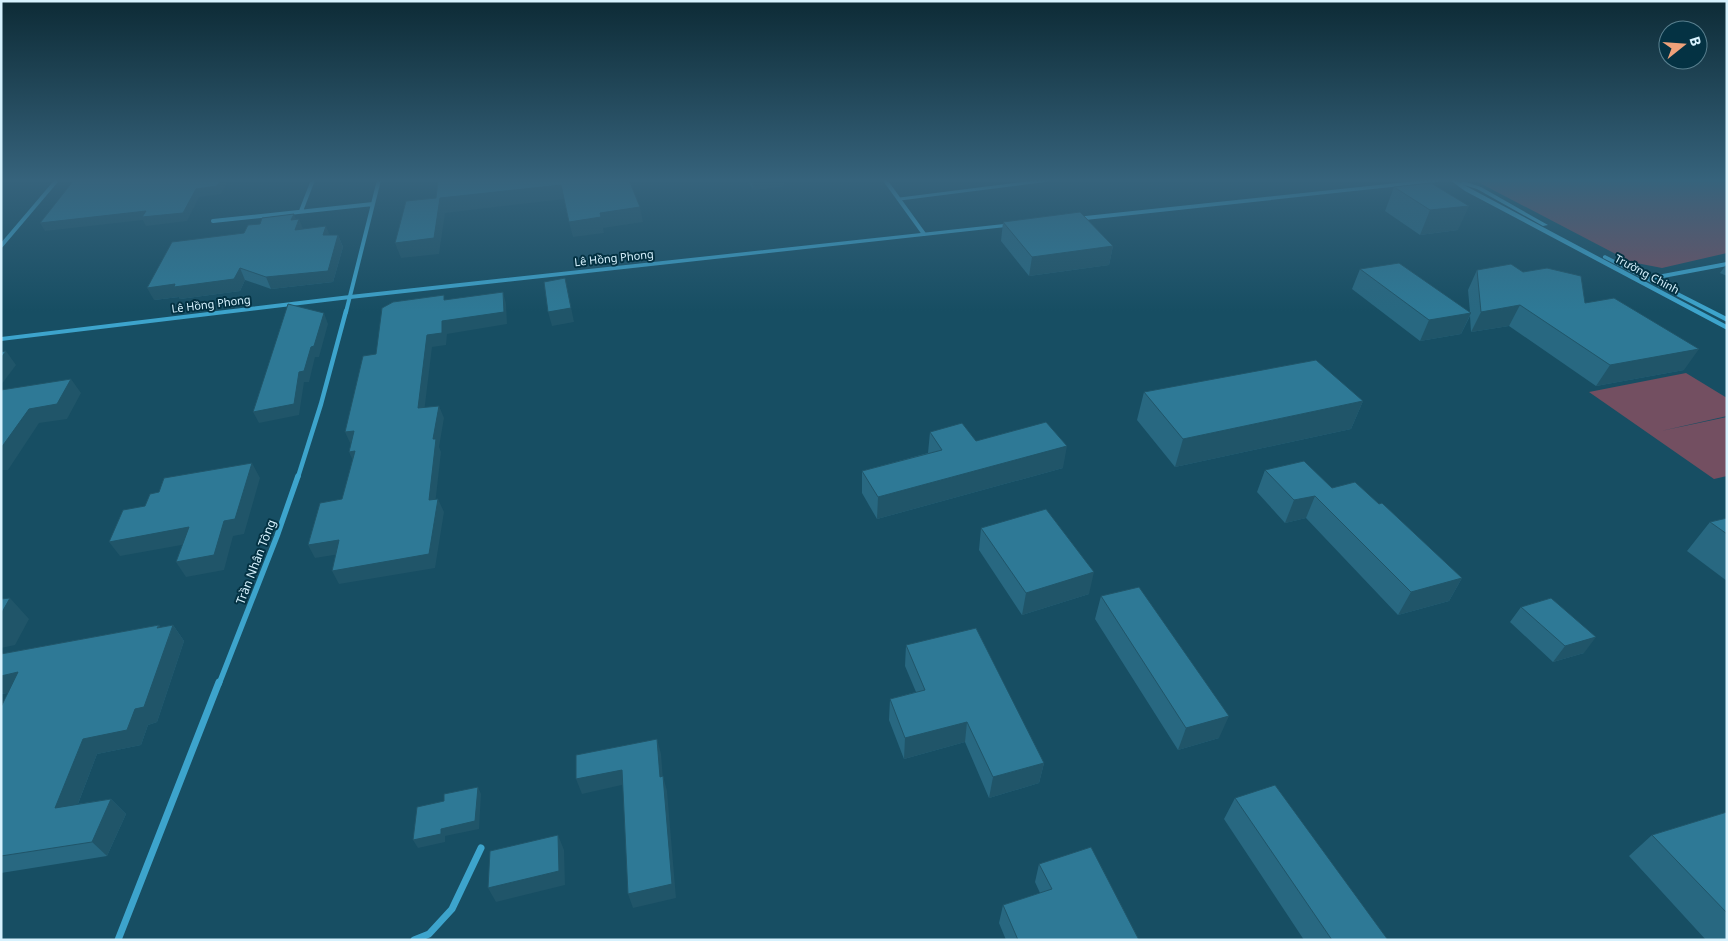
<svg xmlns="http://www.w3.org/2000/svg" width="1728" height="941" font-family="'Noto Sans',sans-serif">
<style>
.green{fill:#734f61}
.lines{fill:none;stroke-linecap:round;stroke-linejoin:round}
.pedestrian{stroke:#3da4cc;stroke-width:3}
.minor-far3{stroke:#3da4cc;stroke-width:4}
.minor-far2{stroke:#3da4cc;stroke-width:4.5}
.minor-far1{stroke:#3da4cc;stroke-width:5.5}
.minor{stroke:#3da4cc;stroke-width:7}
.tertiary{fill:#3da4cc;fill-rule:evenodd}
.wall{fill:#286881}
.shaded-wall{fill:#205569}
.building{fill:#2e7996;stroke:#205569}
.labels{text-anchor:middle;stroke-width:4;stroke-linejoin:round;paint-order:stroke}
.far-street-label{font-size:11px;fill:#d7f2fe;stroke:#043243}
.street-label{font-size:12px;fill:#d7f2fe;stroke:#043243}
</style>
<rect width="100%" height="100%" fill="#174e63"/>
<path class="green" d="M 1474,180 L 1727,180 L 1727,253 L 1662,268 L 1631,262 Z
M 1686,373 L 1727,398 L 1727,416 L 1661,431 L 1727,417 L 1727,476 L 1714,479 L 1589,392 Z"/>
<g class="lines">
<path class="pedestrian" d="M 900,199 L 1049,180"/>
<path class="minor-far3" d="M 885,180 L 924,234
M 301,211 L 313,180
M 213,221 L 373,204
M 1,246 L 57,180
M 1647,279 L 1727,264
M 346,312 L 379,180"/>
<path class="minor-far2" d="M 298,477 L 321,404 L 346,311"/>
<path class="minor-far1" d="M 219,684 L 277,536 L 298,476"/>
<path class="minor" d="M 118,940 L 219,682
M 414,940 L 429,934 L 452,909 L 481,848"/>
<path class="tertiary" d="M 1425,180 L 1441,180 L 1438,182 L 1076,221 L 1073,219 L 1076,217 Z
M 1450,180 L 1456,180 L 1460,183 L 1463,181 L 1481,187 L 1548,225 L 1543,226 L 1477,189 L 1464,185 L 1727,325 L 1727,330 L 1465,191 Z
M 1013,223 L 1016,225 L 1015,226 L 350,299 L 1,341 L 1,337 L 350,295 Z
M 1605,255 L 1727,317 L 1727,322 L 1603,258 L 1603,256 Z"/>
</g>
<path class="wall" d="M 748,180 L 783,180 L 784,186 L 753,190 Z
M 1431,183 L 1458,230 L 1420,235 L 1385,211 L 1394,187 Z
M 296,220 L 303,229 L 330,235 L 338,235 L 343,247 L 333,282 L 271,289 L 245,280 L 240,291 L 180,299 L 179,297 L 154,300 L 244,233 Z
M 1003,222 L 1113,246 L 1109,265 L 1029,276 L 1001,241 Z
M 1726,265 L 1727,265 L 1727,276 L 1720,273 Z
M 1360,269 L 1470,312 L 1468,290 L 1477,270 L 1523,272 L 1585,303 L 1684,370 L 1596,386 L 1509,326 L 1471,332 L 1470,316 L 1461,334 L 1420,341 L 1352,289 Z
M 1144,392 L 1363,401 L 1351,429 L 1175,467 L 1137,420 Z
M 930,432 L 976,441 L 1063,468 L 877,519 L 862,493 L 862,471 L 928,453 Z
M 1265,470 L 1332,488 L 1379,504 L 1462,578 L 1449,601 L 1398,615 L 1306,518 L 1285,523 L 1257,492 Z
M 1727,518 L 1727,581 L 1687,551 L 1710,522 Z
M 981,528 L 1089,594 L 1022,615 L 979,550 Z
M 1101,596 L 1219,738 L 1178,750 L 1095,619 Z
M 1521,607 L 1584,653 L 1553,662 L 1510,622 Z
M 159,625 L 161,628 L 173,625 L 184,641 L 157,722 L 148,725 L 141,745 L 97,754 L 78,804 L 111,799 L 126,814 L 107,856 L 1,873 L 1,707 L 8,693 L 1,694 L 1,654 Z
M 906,645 L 1044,763 L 1039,783 L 989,798 L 965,742 L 904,759 L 889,720 L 890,699 L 916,692 L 905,666 Z
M 1235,798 L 1388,940 L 1304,940 L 1224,819 Z
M 1727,812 L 1727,940 L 1706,940 L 1629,856 L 1652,835 Z
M 1039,864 L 1139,940 L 1006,940 L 999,923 L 1003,905 L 1040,893 L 1035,882 Z"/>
<path class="shaded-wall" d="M 221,180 L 228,180 L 221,194 L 199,197 L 187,221 L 146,226 L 143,220 L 45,231 L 40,223 L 196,189 Z
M 752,180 L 783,180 L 784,186 L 753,190 Z
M 561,185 L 564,199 L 445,213 L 439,254 L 401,258 L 395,243 L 440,198 Z
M 1469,206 L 1458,230 L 1420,235 L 1430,210 Z
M 640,207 L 643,222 L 603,228 L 604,233 L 573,237 L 569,222 L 600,213 Z
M 294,214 L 298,224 L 299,219 L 304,231 L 300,241 L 291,220 Z
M 326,226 L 331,238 L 323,235 Z
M 338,235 L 343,247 L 333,282 L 271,289 L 266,277 Z
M 1113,246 L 1109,265 L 1029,276 L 1032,257 Z
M 240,268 L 245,280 L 240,291 L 180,299 L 179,297 L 154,300 L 147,288 Z
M 565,278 L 574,322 L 552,326 L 548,312 Z
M 503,292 L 506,304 L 507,324 L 447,334 L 446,345 L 432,347 L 423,421 L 418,408 L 427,335 L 442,321 Z
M 1520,305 L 1509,326 L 1471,332 L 1481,312 Z
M 324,313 L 328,324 L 319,357 L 315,357 L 309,382 L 304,382 L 299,415 L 259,423 L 253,412 L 299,372 L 311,347 Z
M 1471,313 L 1461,334 L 1420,341 L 1429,320 Z
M 1699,349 L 1684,370 L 1596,386 L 1610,365 Z
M 6,351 L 16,365 L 1,385 L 1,358 Z
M 71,379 L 81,393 L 67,419 L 39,423 L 8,470 L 1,470 L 1,448 L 29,409 Z
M 1363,401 L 1351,429 L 1175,467 L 1183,439 Z
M 439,406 L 444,418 L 439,447 L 441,452 L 434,514 L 429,500 L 433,439 Z
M 354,431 L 351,445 L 345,432 Z
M 1067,446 L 1063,468 L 877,519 L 878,497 Z
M 355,451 L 355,465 L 349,452 Z
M 252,463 L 260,478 L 244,534 L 233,536 L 224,570 L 186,577 L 176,562 L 224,521 Z
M 1315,496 L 1306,518 L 1285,523 L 1294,500 Z
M 438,499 L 444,512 L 435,568 L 339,584 L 332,571 Z
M 189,527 L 198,542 L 120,556 L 109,542 Z
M 339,540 L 346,553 L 315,558 L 308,545 Z
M 1094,572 L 1089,594 L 1022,615 L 1026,593 Z
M 1462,578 L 1449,601 L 1398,615 L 1411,592 Z
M 10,598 L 29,619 L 15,645 L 1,648 L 1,614 Z
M 159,625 L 169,638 L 173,625 L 184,641 L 157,722 L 148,725 L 141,745 L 97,754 L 71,822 L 55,808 L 83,739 L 135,709 Z
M 1596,637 L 1584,653 L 1553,662 L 1565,646 Z
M 18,672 L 33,688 L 1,694 L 1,676 Z
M 1229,716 L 1219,738 L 1178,750 L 1186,728 Z
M 967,722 L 965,742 L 904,759 L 905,738 Z
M 657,739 L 661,754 L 664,792 L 660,777 Z
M 1044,763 L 1039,783 L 989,798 L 993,777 Z
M 622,770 L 626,784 L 582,794 L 576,779 Z
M 663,776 L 667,791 L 676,898 L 633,908 L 628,894 Z
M 478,787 L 481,794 L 479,829 L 445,836 L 445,842 L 418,848 L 413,840 L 441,829 Z
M 111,799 L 126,814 L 107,856 L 92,842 Z
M 558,835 L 564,850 L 565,885 L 496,902 L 488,888 Z"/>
<path class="building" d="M 74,180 L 221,180 L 217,186 L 196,189 L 183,213 L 142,217 L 146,211 L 40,223 Z
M 438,180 L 629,180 L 640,207 L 600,213 L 601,217 L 569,222 L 561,185 L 440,198 L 434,238 L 395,243 L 406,201 L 436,198 Z
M 1431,183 L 1469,206 L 1430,210 L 1394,187 Z
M 1080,212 L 1113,246 L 1032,257 L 1003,222 Z
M 294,214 L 291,220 L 299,219 L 295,230 L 326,226 L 323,235 L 338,235 L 328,271 L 266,277 L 240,268 L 234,279 L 174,287 L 175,284 L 147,288 L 172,242 L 244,233 L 248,225 L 260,224 L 262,218 Z
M 1399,263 L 1471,313 L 1429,320 L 1360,269 Z
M 1511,264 L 1523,272 L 1547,268 L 1581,276 L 1585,303 L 1614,298 L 1699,349 L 1610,365 L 1520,305 L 1481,312 L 1477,270 Z
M 565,278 L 571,308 L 548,312 L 544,282 Z
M 503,292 L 504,312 L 442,321 L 442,333 L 427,335 L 418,408 L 439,406 L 433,439 L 436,439 L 429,500 L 438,499 L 429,554 L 332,571 L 339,540 L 308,545 L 320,503 L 342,499 L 355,451 L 349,452 L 354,431 L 345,432 L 363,356 L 376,354 L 382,308 L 393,302 L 444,295 L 444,300 Z
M 288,304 L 324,313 L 314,346 L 311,347 L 304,371 L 299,372 L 294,404 L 253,412 Z
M 6,351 L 1,358 L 1,352 Z
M 1316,360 L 1363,401 L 1183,439 L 1144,392 Z
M 71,379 L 57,404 L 29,409 L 1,448 L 1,390 Z
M 1046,422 L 1067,446 L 878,497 L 862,471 L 942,450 L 930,432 L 962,423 L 976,441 Z
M 1304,461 L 1332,488 L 1355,482 L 1379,504 L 1382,503 L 1462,578 L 1411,592 L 1315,496 L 1294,500 L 1265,470 Z
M 252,463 L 235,519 L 224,521 L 214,555 L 176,562 L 189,527 L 109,542 L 123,510 L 145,506 L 150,494 L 159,492 L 164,478 Z
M 1046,509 L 1094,572 L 1026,593 L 981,528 Z
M 1727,518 L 1727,534 L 1710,522 Z
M 1139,587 L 1229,716 L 1186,728 L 1101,596 Z
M 10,598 L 1,614 L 1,599 Z
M 1551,598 L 1596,637 L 1565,646 L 1521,607 Z
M 159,625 L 157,628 L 173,625 L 144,707 L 135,709 L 127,730 L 83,739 L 55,808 L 111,799 L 92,842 L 1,856 L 1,707 L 18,672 L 1,676 L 1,654 Z
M 976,628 L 1044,763 L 993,777 L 967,722 L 905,738 L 890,699 L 925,690 L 906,645 Z
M 657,739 L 660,777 L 663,776 L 672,884 L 628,894 L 622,770 L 576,779 L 576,755 Z
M 1275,785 L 1388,940 L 1332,940 L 1235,798 Z
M 478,787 L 475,821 L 441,829 L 441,834 L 413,840 L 417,807 L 444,801 L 444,794 Z
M 1727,812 L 1727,913 L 1652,835 Z
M 558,835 L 559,871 L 488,888 L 490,851 Z
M 1091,847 L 1139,940 L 1018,940 L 1003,905 L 1052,889 L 1039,864 Z"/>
<linearGradient id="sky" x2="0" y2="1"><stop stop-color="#0d2b36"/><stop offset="0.58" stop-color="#36637c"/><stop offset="1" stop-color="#36637c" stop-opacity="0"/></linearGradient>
<rect width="1728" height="311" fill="url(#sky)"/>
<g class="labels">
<g class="far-street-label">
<text transform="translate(614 258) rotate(-6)" y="4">Lê Hồng Phong</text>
<text transform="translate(1647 274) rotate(28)" y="4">Trường Chinh</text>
<text transform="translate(211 304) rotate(-7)" y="4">Lê Hồng Phong</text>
</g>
<g class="street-label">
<text transform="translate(256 562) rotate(-69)" y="4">Trần Nhân Tông</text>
</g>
</g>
<rect width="1728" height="941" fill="none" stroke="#d7f2fe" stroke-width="5"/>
<g transform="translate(1683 45) rotate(73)"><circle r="24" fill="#043243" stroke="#587f8e"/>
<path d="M0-4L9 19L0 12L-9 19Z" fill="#f0a27a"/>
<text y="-8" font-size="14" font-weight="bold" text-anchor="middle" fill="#d7f2fe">B</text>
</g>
</svg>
